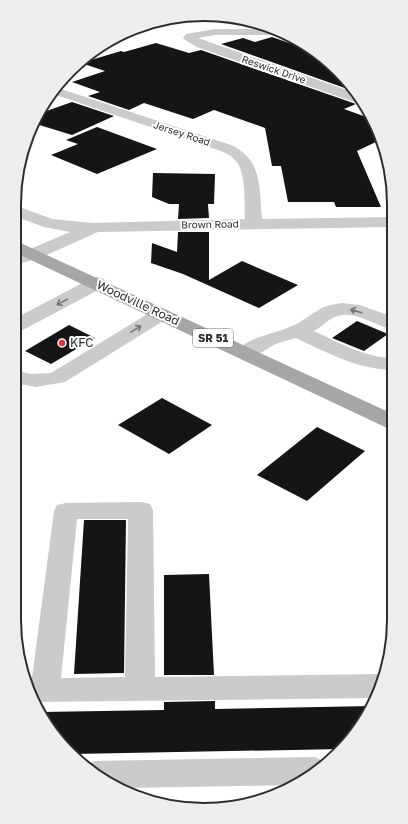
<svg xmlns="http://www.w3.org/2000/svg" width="408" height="824" font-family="'Golos Text',sans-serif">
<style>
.building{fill:#151515}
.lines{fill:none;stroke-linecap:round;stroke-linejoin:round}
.minor{fill:#cbcbcb;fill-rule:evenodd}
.major{fill:#a6a6a6;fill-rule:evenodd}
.oneway{stroke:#757575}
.poi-dot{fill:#e0353e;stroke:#fff;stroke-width:1.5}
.labels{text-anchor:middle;stroke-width:4;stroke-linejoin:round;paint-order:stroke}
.far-street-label{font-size:10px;fill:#2e2e2e;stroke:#fff}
.shield{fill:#fff;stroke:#6d6d6d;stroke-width:1}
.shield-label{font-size:11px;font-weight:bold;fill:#2e2e2e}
.street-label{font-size:12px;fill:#2e2e2e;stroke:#fff}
.poi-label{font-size:12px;fill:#2e2e2e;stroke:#fff;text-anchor:start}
.rim{fill:none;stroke:#2e2e2e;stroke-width:2}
</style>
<rect width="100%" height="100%" fill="#fff"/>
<path class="building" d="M 272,37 L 292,44 L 299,41 L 329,61 L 356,92 L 221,44 L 243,38 L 255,42 Z
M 156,43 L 189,53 L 201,50 L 356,104 L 344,109 L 369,118 L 378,141 L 357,151 L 381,207 L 336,207 L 334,202 L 288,202 L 281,166 L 272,166 L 265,128 L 214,110 L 193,119 L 144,103 L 129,110 L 88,96 L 100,92 L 72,82 L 105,71 L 81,63 L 121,51 L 124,52 Z
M 72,102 L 114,116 L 72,135 L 33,123 L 38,114 Z
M 97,127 L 157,149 L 97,174 L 51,155 L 78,144 L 66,140 Z
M 153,173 L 215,174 L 214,204 L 208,204 L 209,218 L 178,219 L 179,204 L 169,204 L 152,197 Z
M 178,232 L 209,232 L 209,280 L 242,261 L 298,285 L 259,308 L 183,274 L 151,263 L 152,243 L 177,252 Z
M 357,321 L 388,334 L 364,351 L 332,338 Z
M 69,325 L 95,338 L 51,364 L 25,351 Z
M 162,398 L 212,425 L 169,454 L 118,425 Z
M 317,427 L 365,451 L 307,501 L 257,475 Z
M 84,520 L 126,520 L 124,673 L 74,674 Z
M 209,574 L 214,675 L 164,675 L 164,575 Z
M 215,701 L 215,709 L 373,706 L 342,749 L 73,754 L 53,736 L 41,712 L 164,710 L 164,702 Z"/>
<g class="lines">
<path class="minor" d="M 215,29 L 269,29 L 287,33 L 282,35 L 215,35 L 198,38 L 358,94 L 364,104 L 357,103 L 197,47 L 185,40 L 183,38 L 186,34 Z
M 58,88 L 231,145 C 263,160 259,188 262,219 L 393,217 L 393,227 L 98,232 L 40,258 L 14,265 L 14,254 L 28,250 L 70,232 L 44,227 L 14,216 L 14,205 L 52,219 L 92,223 L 245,219 C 244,203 247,170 234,159 C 231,155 225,153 221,151 L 53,94 Z
M 97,277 L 104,279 L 106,283 L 104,287 L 21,331 L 14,333 L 14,319 L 90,279 Z
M 342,303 L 360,305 L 393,317 L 393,330 C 378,326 353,310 338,316 C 329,318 322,327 314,331 C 340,343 363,357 393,358 L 393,370 C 357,369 328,353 296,338 C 290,340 284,341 278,343 C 264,349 254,361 238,357 L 235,353 C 246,337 275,334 292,326 C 304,321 313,312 324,307 C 329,305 336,304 342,303 Z
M 161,308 L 168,310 L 171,314 L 168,318 L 65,382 L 36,387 L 14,383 L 14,370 L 31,374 L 51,373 L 154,310 Z
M 141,502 L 150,504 L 153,510 L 155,677 L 379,674 L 382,675 L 376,698 L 35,702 L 24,680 L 32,678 L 54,511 L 57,505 L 66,503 ZM 77,519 L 128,519 L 125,677 L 61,678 Z
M 315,757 L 327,763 L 295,785 L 124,788 L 99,778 L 84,765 L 95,761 Z"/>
<path class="major" d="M 14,240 L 393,414 L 393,429 L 385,427 L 14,252 Z"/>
</g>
<defs><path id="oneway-shaft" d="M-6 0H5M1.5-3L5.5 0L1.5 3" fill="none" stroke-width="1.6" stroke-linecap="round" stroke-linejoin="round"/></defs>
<g class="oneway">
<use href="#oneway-shaft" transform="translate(62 302) rotate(152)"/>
<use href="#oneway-shaft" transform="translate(356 311) rotate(-164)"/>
<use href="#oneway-shaft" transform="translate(136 329) rotate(-32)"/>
</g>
<circle class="poi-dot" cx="62" cy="343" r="4"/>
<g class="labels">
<g class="far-street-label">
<text transform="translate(274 69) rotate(19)" y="4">Reswick Drive</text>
<text transform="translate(182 133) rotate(18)" y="4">Jersey Road</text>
<text transform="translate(210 224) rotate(-1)" y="4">Brown Road</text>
</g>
<rect class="shield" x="193" y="329" width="40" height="18" rx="3"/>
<g class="shield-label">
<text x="213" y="342">SR 51</text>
</g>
<g class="street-label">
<text transform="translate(138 303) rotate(25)" y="4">Woodville Road</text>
</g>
<g class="poi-label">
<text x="70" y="347">KFC</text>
</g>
</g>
<path d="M0 0H408V824H0ZM204 21H204A183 183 0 0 1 387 204V620A183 183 0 0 1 204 803H204A183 183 0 0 1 21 620V204A183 183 0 0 1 204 21Z" fill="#eee" fill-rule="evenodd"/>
<path class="rim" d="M204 21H204A183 183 0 0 1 387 204V620A183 183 0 0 1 204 803H204A183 183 0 0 1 21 620V204A183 183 0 0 1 204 21Z"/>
</svg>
